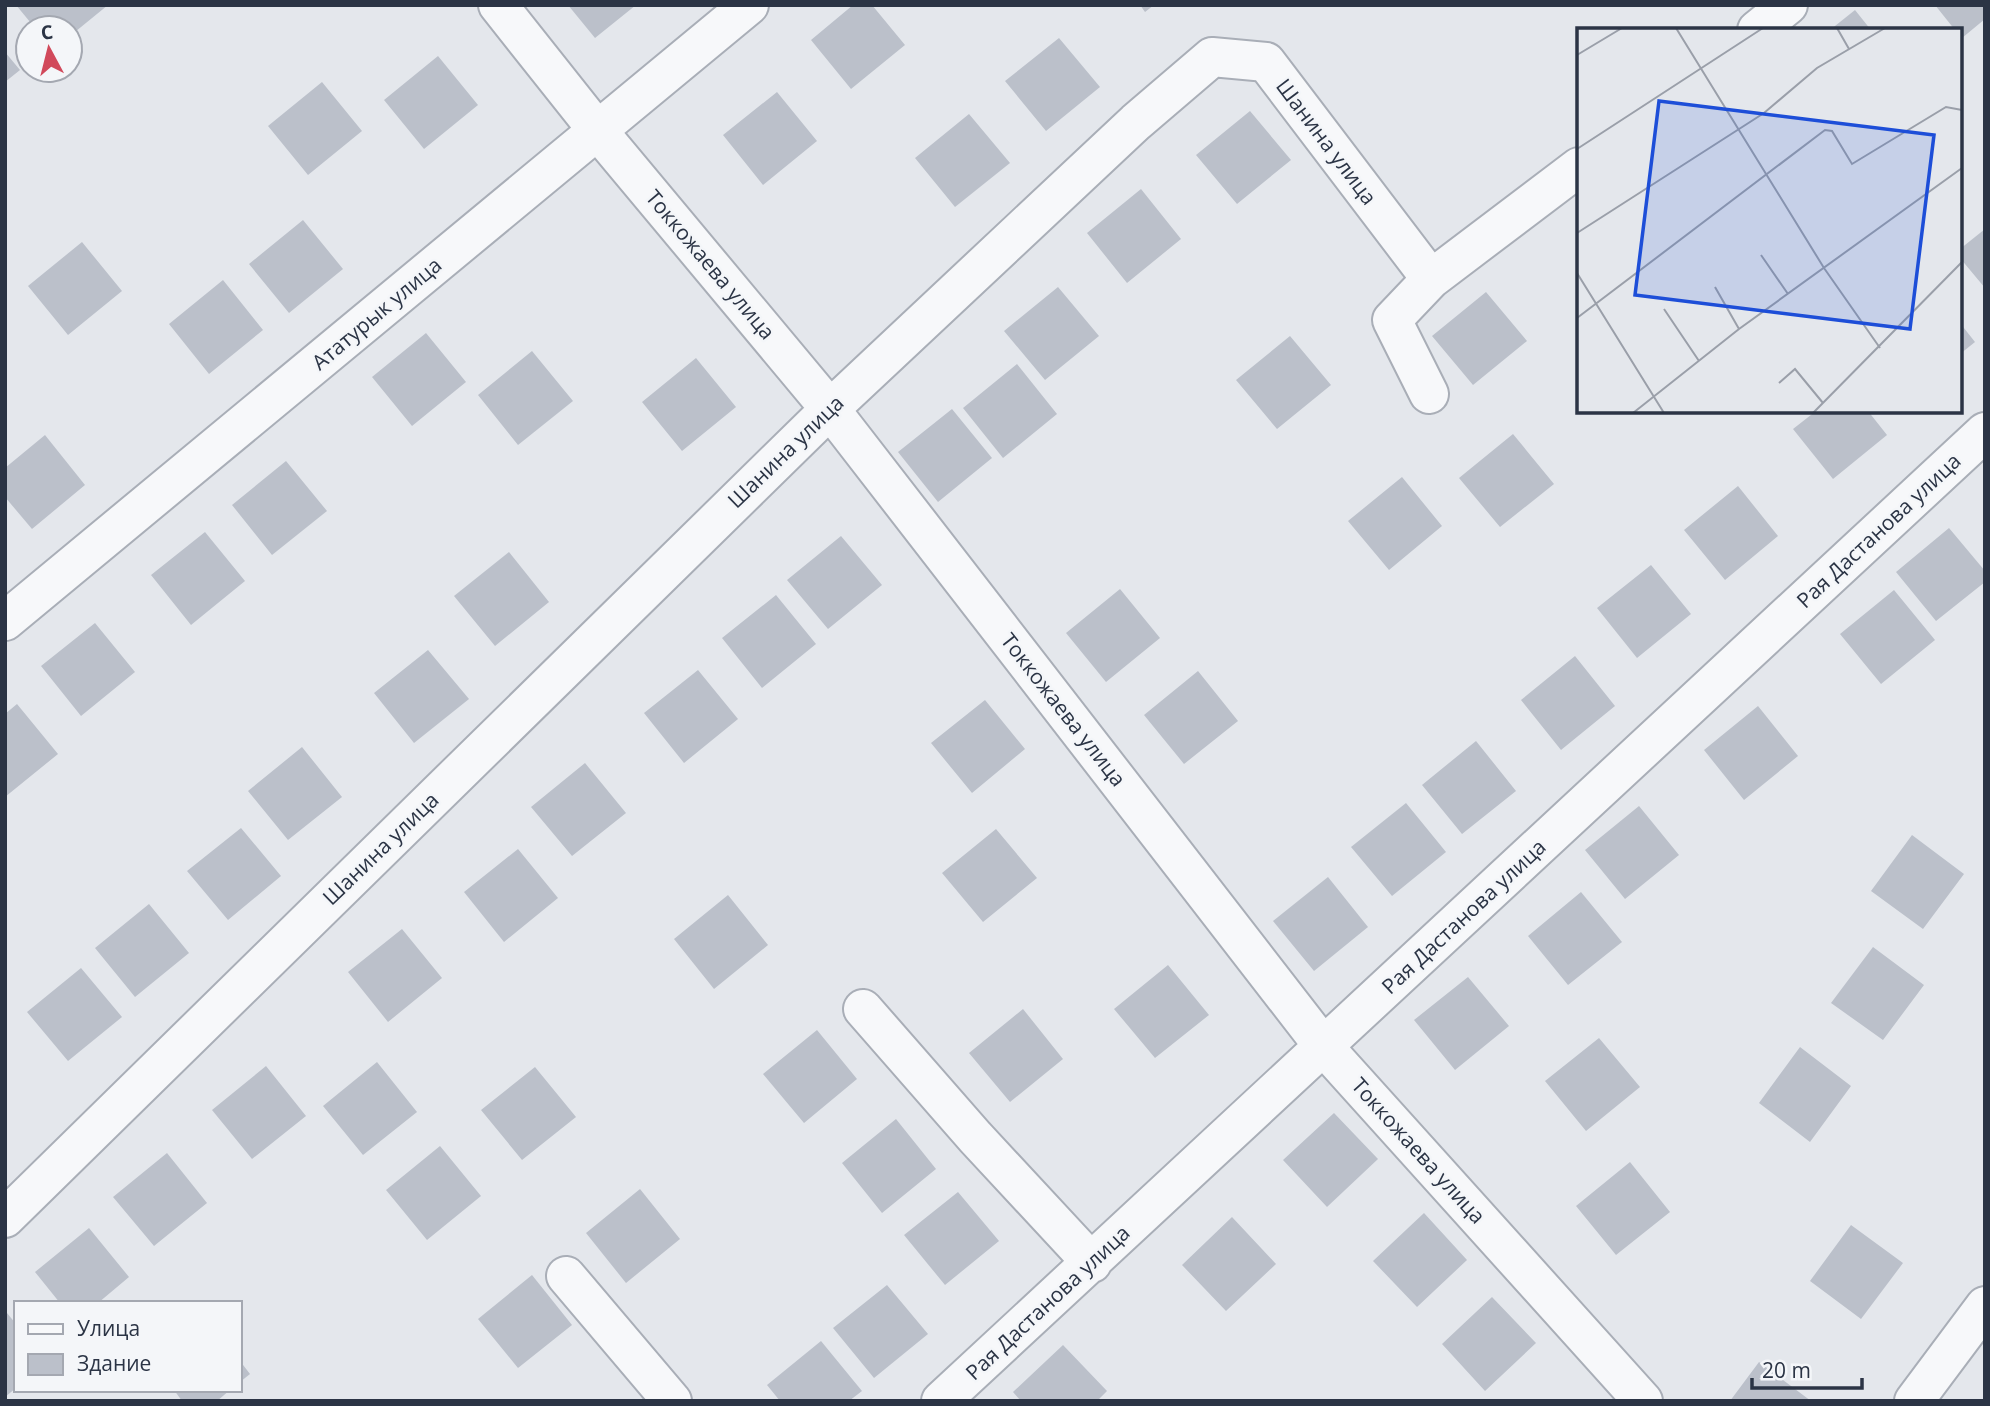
<svg xmlns="http://www.w3.org/2000/svg" width="1990" height="1406" font-family="'Open Sans',sans-serif">
<style>
.building{fill:#bbc0ca}
.lines{fill:none;stroke-linecap:round;stroke-linejoin:round}
.minor-casing{stroke:#a9aeb7;stroke-width:42}
.minor{stroke:#f7f8fa;stroke-width:38}
.labels{text-anchor:middle;stroke-width:5;stroke-linejoin:round;paint-order:stroke}
.street-label{font-size:21px;fill:#2b3445;stroke:#f4f6f9}
.inset-road{fill:none;stroke:#9a9fa9;stroke-width:2}
.view{fill:#1d4ed8;fill-opacity:0.15;stroke:#1d4ed8;stroke-width:3.5}
.inset-edge{fill:none;stroke:#2b3445;stroke-width:3.5}
</style>
<rect width="100%" height="100%" fill="#e4e7ec"/>
<path class="building" d="M 16,5 L 108,5 L 70,36 L 70,28 L 35,28 Z
M 568,5 L 636,5 L 595,38 Z
M 853,5 L 872,5 L 905,45 L 851,89 L 811,40 Z
M 1140,5 L 1154,5 L 1145,12 Z
M 1935,5 L 1985,5 L 1985,19 L 1962,38 L 1960,30 L 1955,30 Z
M 1855,10 L 1871,30 L 1830,30 Z
M 1059,38 L 1100,87 L 1046,131 L 1005,81 Z
M 5,52 L 20,70 L 5,82 Z
M 438,56 L 478,105 L 424,149 L 384,100 Z
M 322,82 L 362,131 L 308,175 L 268,126 Z
M 777,92 L 817,141 L 763,185 L 723,135 Z
M 1250,111 L 1291,160 L 1237,204 L 1196,155 Z
M 969,114 L 1010,163 L 955,207 L 915,158 Z
M 1141,189 L 1181,239 L 1127,283 L 1087,233 Z
M 303,220 L 343,269 L 289,313 L 249,264 Z
M 1985,229 L 1985,288 L 1960,258 L 1960,249 Z
M 82,242 L 122,291 L 68,335 L 28,286 Z
M 223,280 L 263,330 L 209,374 L 169,324 Z
M 1058,287 L 1099,336 L 1045,380 L 1004,331 Z
M 1486,292 L 1527,341 L 1473,385 L 1432,336 Z
M 1960,323 L 1975,342 L 1960,354 Z
M 426,333 L 466,382 L 412,426 L 372,377 Z
M 1290,336 L 1331,385 L 1277,429 L 1236,380 Z
M 532,351 L 573,401 L 518,445 L 478,395 Z
M 696,358 L 736,407 L 682,451 L 642,402 Z
M 1017,364 L 1057,414 L 1003,458 L 963,408 Z
M 952,409 L 992,458 L 938,502 L 898,452 Z
M 1816,411 L 1868,411 L 1887,435 L 1833,479 L 1793,429 Z
M 1513,434 L 1554,484 L 1500,527 L 1459,478 Z
M 45,435 L 85,485 L 32,529 L 5,497 L 5,468 Z
M 286,461 L 327,511 L 272,555 L 232,505 Z
M 1402,477 L 1442,526 L 1389,570 L 1348,521 Z
M 1738,486 L 1778,536 L 1725,580 L 1684,530 Z
M 1949,528 L 1985,571 L 1985,582 L 1936,621 L 1896,572 Z
M 205,532 L 245,581 L 191,625 L 151,575 Z
M 841,536 L 882,585 L 828,629 L 787,580 Z
M 509,552 L 549,602 L 495,646 L 454,596 Z
M 1651,565 L 1691,614 L 1637,658 L 1597,608 Z
M 1120,589 L 1160,638 L 1106,682 L 1066,633 Z
M 1894,590 L 1935,640 L 1881,684 L 1840,634 Z
M 776,595 L 816,644 L 762,688 L 722,638 Z
M 95,623 L 135,672 L 81,716 L 41,666 Z
M 428,650 L 469,699 L 414,743 L 374,693 Z
M 1575,656 L 1615,706 L 1561,750 L 1521,700 Z
M 698,670 L 738,719 L 684,763 L 644,713 Z
M 1198,671 L 1238,721 L 1184,764 L 1144,715 Z
M 985,700 L 1025,749 L 972,793 L 931,743 Z
M 17,704 L 58,754 L 5,797 L 5,714 Z
M 1758,706 L 1798,756 L 1744,800 L 1704,750 Z
M 1476,741 L 1516,791 L 1462,834 L 1422,785 Z
M 302,747 L 342,797 L 288,840 L 248,791 Z
M 585,763 L 626,813 L 572,856 L 531,807 Z
M 1406,803 L 1446,852 L 1392,896 L 1351,847 Z
M 1639,806 L 1679,855 L 1625,899 L 1585,850 Z
M 241,828 L 281,876 L 228,920 L 187,871 Z
M 996,829 L 1037,878 L 983,922 L 942,873 Z
M 1912,835 L 1964,874 L 1923,929 L 1871,891 Z
M 518,849 L 558,898 L 504,942 L 464,892 Z
M 1328,877 L 1368,927 L 1314,971 L 1273,921 Z
M 1581,892 L 1622,942 L 1568,985 L 1528,936 Z
M 728,895 L 768,945 L 714,989 L 674,939 Z
M 149,904 L 189,953 L 135,997 L 95,948 Z
M 402,929 L 442,978 L 388,1022 L 348,972 Z
M 1873,947 L 1924,985 L 1883,1040 L 1831,1003 Z
M 1168,965 L 1209,1015 L 1155,1058 L 1114,1009 Z
M 81,968 L 122,1017 L 68,1061 L 27,1012 Z
M 1468,977 L 1509,1026 L 1455,1070 L 1414,1020 Z
M 1023,1009 L 1063,1059 L 1010,1102 L 969,1053 Z
M 817,1030 L 857,1079 L 804,1123 L 763,1074 Z
M 1599,1038 L 1640,1087 L 1586,1131 L 1545,1081 Z
M 1800,1047 L 1851,1086 L 1810,1142 L 1759,1103 Z
M 377,1062 L 417,1112 L 363,1155 L 323,1106 Z
M 266,1066 L 306,1116 L 252,1159 L 212,1110 Z
M 535,1067 L 576,1117 L 522,1160 L 481,1110 Z
M 1334,1113 L 1378,1159 L 1327,1207 L 1283,1160 Z
M 896,1119 L 936,1169 L 882,1213 L 842,1163 Z
M 440,1146 L 481,1196 L 427,1240 L 386,1190 Z
M 167,1153 L 207,1203 L 154,1246 L 113,1197 Z
M 1630,1162 L 1670,1212 L 1616,1255 L 1576,1206 Z
M 640,1189 L 680,1239 L 626,1283 L 586,1233 Z
M 958,1192 L 999,1241 L 945,1285 L 904,1235 Z
M 1424,1213 L 1467,1260 L 1417,1307 L 1373,1261 Z
M 1232,1217 L 1276,1264 L 1226,1311 L 1182,1265 Z
M 1851,1225 L 1903,1263 L 1861,1319 L 1810,1281 Z
M 89,1228 L 129,1277 L 98,1303 L 60,1303 L 35,1272 Z
M 532,1275 L 572,1325 L 518,1368 L 478,1319 Z
M 887,1285 L 928,1334 L 874,1378 L 833,1328 Z
M 1492,1297 L 1536,1343 L 1485,1391 L 1442,1344 Z
M 7,1313 L 16,1324 L 16,1388 L 5,1397 L 5,1315 Z
M 821,1341 L 862,1391 L 849,1401 L 780,1401 L 767,1385 Z
M 1063,1345 L 1107,1391 L 1097,1401 L 1021,1401 L 1013,1392 Z
M 240,1361 L 250,1374 L 240,1382 Z
M 1759,1362 L 1811,1401 L 1730,1401 Z
M 174,1390 L 230,1390 L 217,1401 L 182,1401 Z"/>
<g class="lines">
<defs>
<path id="minor" d="M 498,5 L 598,131 L 830,409 L 1324,1047 L 1643,1401
M 1757,30 L 1788,5
M 1429,394 L 1392,320 L 1431,279
M 5,621 L 749,5
M 863,1009 L 975,1137 L 1092,1263
M 5,1218 L 830,409 L 1136,122 L 1212,57 L 1266,62 L 1431,279 L 1579,167
M 566,1276 L 672,1401
M 941,1401 L 1985,432
M 1914,1401 L 1985,1306"/>
</defs>
<use href="#minor" class="minor-casing"/>
<use href="#minor" class="minor"/>
</g>
<g class="labels">
<g class="street-label">
<text transform="translate(1326 142) rotate(53)" y="7">Шанина улица</text>
<text transform="translate(710 265) rotate(50)" y="7">Токкожаева улица</text>
<text transform="translate(377 314) rotate(-40)" y="7">Ататурык улица</text>
<text transform="translate(786 452) rotate(-44)" y="7">Шанина улица</text>
<text transform="translate(1879 531) rotate(-43)" y="7">Рая Дастанова улица</text>
<text transform="translate(1063 710) rotate(52)" y="7">Токкожаева улица</text>
<text transform="translate(381 849) rotate(-44)" y="7">Шанина улица</text>
<text transform="translate(1464 917) rotate(-43)" y="7">Рая Дастанова улица</text>
<text transform="translate(1418 1151) rotate(48)" y="7">Токкожаева улица</text>
<text transform="translate(1048 1303) rotate(-43)" y="7">Рая Дастанова улица</text>
</g>
</g>
<g transform="translate(1577 28)">
<rect width="385" height="385" fill="#e4e7ec"/>
<path class="inset-road" d="M 99,0 L 247,240 L 303,320M 260,0 L 272,21M 0,27 L 45,0M 0,121 L 186,0M 0,205 L 187,85 L 240,40 L 308,0M 184,227 L 211,266M 0,245 L 87,385M 138,259 L 162,301M 87,281 L 122,333M 0,290 L 248,102 L 255,103 L 275,136 L 369,79 L 385,82M 202,355 L 218,341 L 246,375M 56,385 L 162,301 L 385,140M 236,385 L 385,234"/>
<path class="view" d="M 82,73 L 357,107 L 333,301 L 58,267 Z"/>
<rect width="385" height="385" class="inset-edge"/>
</g>
<rect width="1990" height="1406" fill="none" stroke="#2b3445" stroke-width="14"/>
<rect x="14" y="1301" width="228" height="91" fill="#f4f6f9" stroke="#a4a8b1" stroke-width="2"/>
<rect x="28" y="1324" width="35" height="10" fill="#f7f8fa" stroke="#a4a8b1" stroke-width="2"/>
<text x="77" y="1336" font-size="21" fill="#2b3445">Улица</text>
<rect x="28" y="1354" width="35" height="21" fill="#bbc0ca" stroke="#a4a8b1" stroke-width="2"/>
<text x="77" y="1371" font-size="21" fill="#2b3445">Здание</text>
<g transform="translate(49 49) rotate(353)"><circle r="33" fill="#f4f6f9" stroke="#a4a8b1" stroke-width="2"/>
<path d="M0-5L12 26L0 18L-12 26Z" fill="#d1495b"/>
<text y="-10" font-size="19" font-weight="bold" text-anchor="middle" fill="#2b3445">С</text>
</g>
<path d="M1752 1378v10h110v-10" fill="none" stroke="#2b3445" stroke-width="3.5"/>
<text x="1762" y="1378" font-size="21" fill="#2b3445" stroke="#f4f6f9" stroke-width="5" paint-order="stroke">20 m</text>
</svg>
